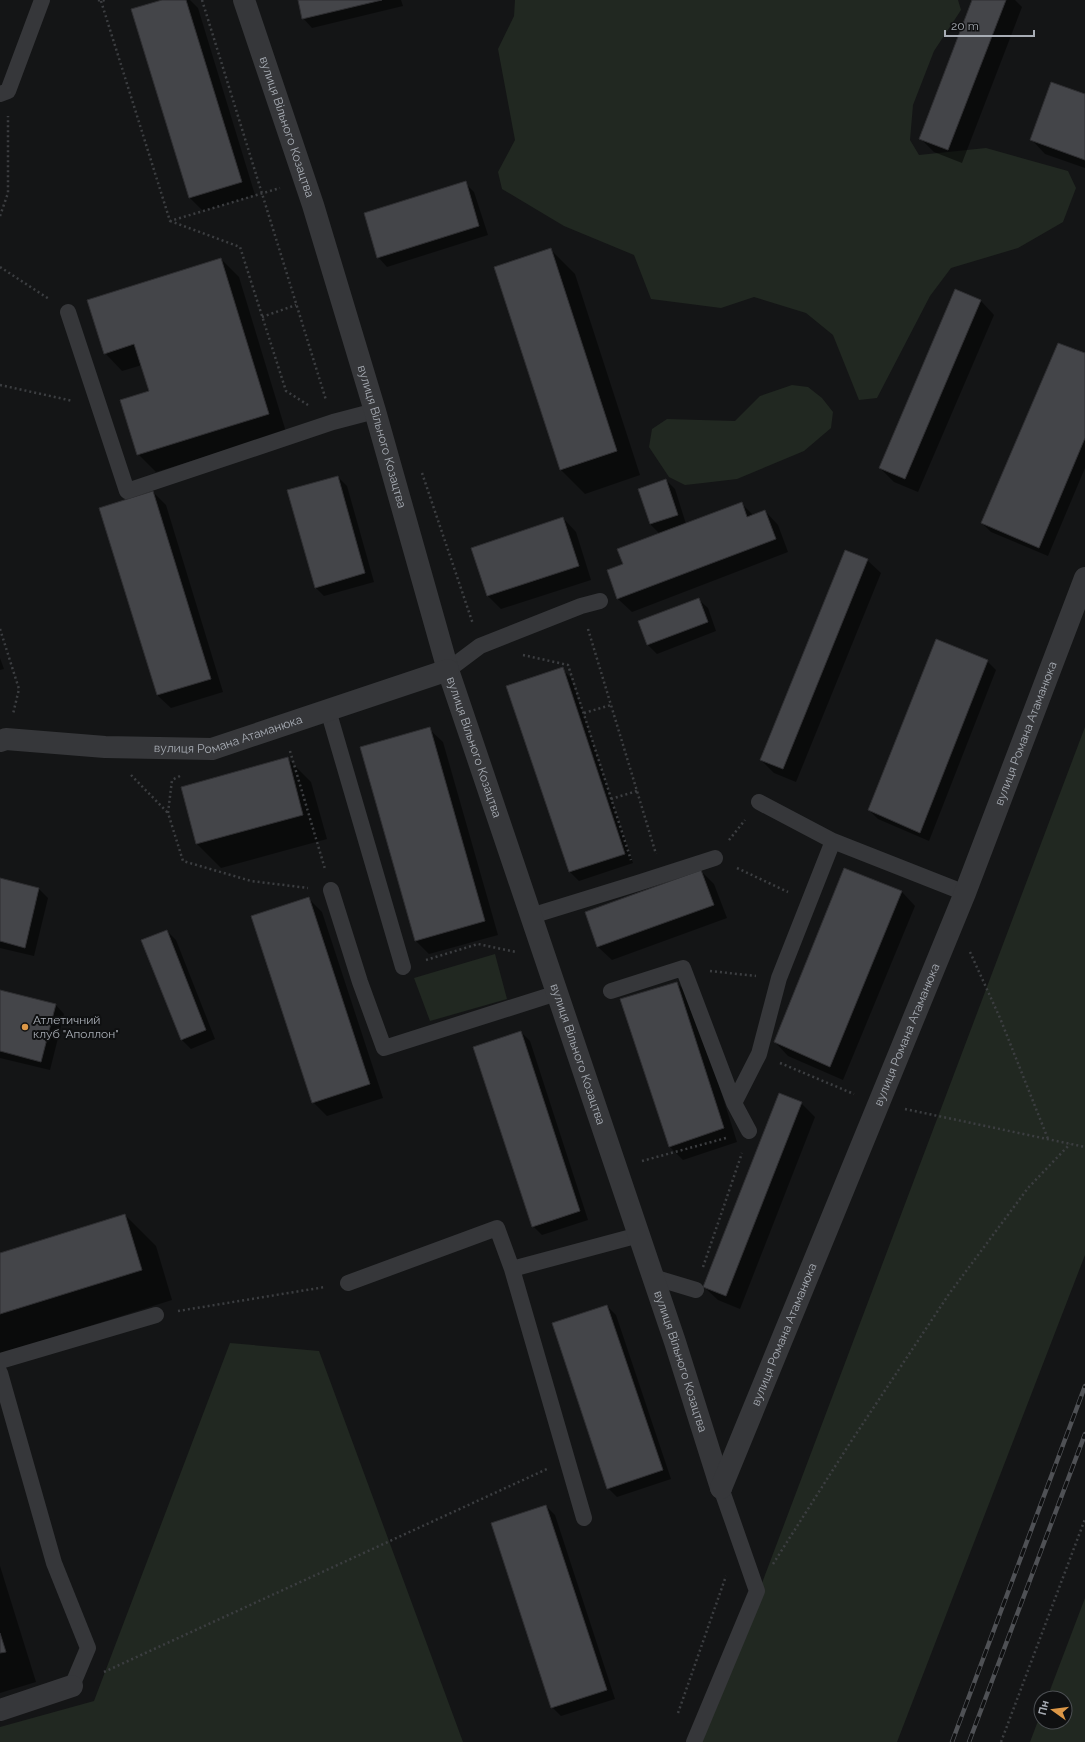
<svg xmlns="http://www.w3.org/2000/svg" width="1085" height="1742" font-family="Raleway,sans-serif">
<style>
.green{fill:#212821}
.shadow{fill:#0007}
.building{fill:#444549;stroke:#2f2f32}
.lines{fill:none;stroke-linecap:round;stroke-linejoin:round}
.path{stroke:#3c3e41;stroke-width:2.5;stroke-dasharray:2 3;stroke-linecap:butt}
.lane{stroke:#36373a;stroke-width:16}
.street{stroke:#36373a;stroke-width:22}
.rail-casing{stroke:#4f5155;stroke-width:4.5}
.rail{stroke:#0f1011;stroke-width:3;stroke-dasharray:9;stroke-linecap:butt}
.poi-dot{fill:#dc9747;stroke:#0f1011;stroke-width:1.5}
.labels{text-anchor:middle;stroke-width:4;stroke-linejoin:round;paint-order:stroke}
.street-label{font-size:12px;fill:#a8adb5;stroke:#0f1011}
.poi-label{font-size:12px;fill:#a8adb5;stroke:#0f1011;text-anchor:start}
</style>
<rect width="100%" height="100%" fill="#141516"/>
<path class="green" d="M 515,0 L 958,0 L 961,10 L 934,51 L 913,105 L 910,140 L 919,155 L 986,148 L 1068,171 L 1076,188 L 1063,222 L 1018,248 L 951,268 L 930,296 L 877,398 L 859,400 L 833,335 L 806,313 L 754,297 L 721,308 L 651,299 L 634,255 L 564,226 L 502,189 L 498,172 L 515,140 L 498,49 L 514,16 Z
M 792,385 L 808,387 L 822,398 L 833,412 L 831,428 L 804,451 L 737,479 L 703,483 L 685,485 L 669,477 L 649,447 L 652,429 L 667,419 L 735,421 L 760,396 Z
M 1085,727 L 1085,1255 L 897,1742 L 702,1742 Z
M 495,954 L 507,999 L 430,1021 L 414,978 Z
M 230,1343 L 319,1351 L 463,1742 L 0,1742 L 0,1727 L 94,1701 Z
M 1085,1598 L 1085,1742 L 1030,1742 L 1041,1713 L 1041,1722 L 1065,1722 L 1065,1698 L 1047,1698 Z"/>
<path class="shadow" d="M 165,0 L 190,0 L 198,8 L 255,195 L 203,211 L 190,198 Z
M 299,0 L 401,0 L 403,6 L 312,28 L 303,18 Z
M 973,0 L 1015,0 L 1022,7 L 962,163 L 934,152 L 920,138 Z
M 1085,95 L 1085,168 L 1045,154 L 1032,140 Z
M 465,183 L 474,192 L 488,235 L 387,267 L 378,257 Z
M 550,249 L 575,274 L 640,475 L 585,494 L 561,470 Z
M 221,259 L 239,277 L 286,432 L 156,472 L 138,454 L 150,392 L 142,365 L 122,371 L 105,353 Z
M 956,291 L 981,301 L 994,315 L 918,492 L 894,482 L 880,468 Z
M 1085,355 L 1085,468 L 1048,556 L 991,532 L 982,523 Z
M 338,477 L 347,486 L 374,582 L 324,596 L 315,587 Z
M 666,480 L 675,489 L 686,524 L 741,503 L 754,516 L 765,511 L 778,525 L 788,552 L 632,612 L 618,599 L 625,565 L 660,534 L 650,524 Z
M 153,492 L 166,505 L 223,692 L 171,708 L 157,695 Z
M 563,518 L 576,532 L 591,580 L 501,609 L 488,596 L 472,548 Z
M 867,560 L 881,573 L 796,782 L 774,773 L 761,760 Z
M 698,599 L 708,608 L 716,631 L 657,654 L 648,645 L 639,622 Z
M 0,658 L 4,669 L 0,670 Z
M 987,661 L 996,670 L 929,841 L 878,819 L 869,810 Z
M 562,669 L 571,678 L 633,863 L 579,881 L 570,872 L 507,687 Z
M 429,729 L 443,742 L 498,935 L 429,954 L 416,941 Z
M 287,758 L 311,782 L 327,839 L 221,868 L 197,844 L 182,787 Z
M 845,869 L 902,892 L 915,906 L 843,1080 L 788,1056 L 775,1042 Z
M 701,871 L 714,884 L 727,918 L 612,960 L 598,947 L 586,913 Z
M 0,880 L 39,889 L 48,898 L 34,956 L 0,948 Z
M 309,899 L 322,912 L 383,1098 L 327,1116 L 313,1102 Z
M 167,931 L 176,940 L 215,1039 L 191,1049 L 182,1040 Z
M 677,983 L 691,997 L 737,1142 L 683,1160 L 670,1147 L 621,1000 Z
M 0,991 L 55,1004 L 64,1014 L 50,1070 L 0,1058 Z
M 521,1032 L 530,1041 L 588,1220 L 542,1235 L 533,1226 Z
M 801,1103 L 815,1117 L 740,1309 L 718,1300 L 704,1287 Z
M 125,1215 L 156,1246 L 172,1300 L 0,1354 L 0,1254 Z
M 607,1306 L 616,1315 L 671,1479 L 617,1497 L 608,1488 Z
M 546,1506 L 555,1515 L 615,1699 L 561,1716 L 552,1707 Z
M 0,1566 L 36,1682 L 0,1693 Z"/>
<path class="building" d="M 162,0 L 186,0 L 242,182 L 189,198 L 131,9 Z
M 298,0 L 382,0 L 302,19 Z
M 972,0 L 1006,0 L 948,150 L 919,139 Z
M 1051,82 L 1085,94 L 1085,160 L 1030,140 Z
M 466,181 L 479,226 L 377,258 L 364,213 Z
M 551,248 L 617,451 L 560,470 L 494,267 Z
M 221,258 L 269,414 L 137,455 L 120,400 L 149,391 L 134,344 L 104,354 L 87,300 Z
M 955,289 L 981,300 L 905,479 L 879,468 Z
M 1058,343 L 1085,353 L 1085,438 L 1039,548 L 981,523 Z
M 338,476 L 365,573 L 315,588 L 287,490 Z
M 666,479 L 678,515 L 650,524 L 638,489 Z
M 153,491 L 211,679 L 157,695 L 99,508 Z
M 742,502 L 747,517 L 765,510 L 776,539 L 617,599 L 607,570 L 623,564 L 617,549 Z
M 563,517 L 579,566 L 487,596 L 471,548 Z
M 845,550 L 868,559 L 783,769 L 760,760 Z
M 699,598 L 708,622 L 647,645 L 638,621 Z
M 936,639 L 988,660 L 920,833 L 868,810 Z
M 563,667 L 625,854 L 569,872 L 506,686 Z
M 430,727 L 485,921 L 415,941 L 360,747 Z
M 288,757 L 303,815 L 196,844 L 181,787 Z
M 844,868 L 902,891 L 830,1067 L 774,1042 Z
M 701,870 L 714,905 L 597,947 L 585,912 Z
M 0,878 L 39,888 L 25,948 L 0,941 Z
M 309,897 L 370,1084 L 312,1103 L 251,916 Z
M 167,930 L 206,1030 L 181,1040 L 141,940 Z
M 677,982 L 724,1128 L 669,1147 L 620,999 Z
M 0,990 L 56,1004 L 41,1062 L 0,1051 Z
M 521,1031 L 580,1211 L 532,1227 L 473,1047 Z
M 779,1093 L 802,1102 L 726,1296 L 703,1287 Z
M 125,1214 L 142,1270 L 0,1314 L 0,1253 Z
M 607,1305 L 663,1470 L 607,1489 L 552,1323 Z
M 546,1505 L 607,1690 L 551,1708 L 491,1523 Z
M 0,1633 L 6,1652 L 0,1653 Z"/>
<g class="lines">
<path class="path" d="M 98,0 L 101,1 L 105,0
M 202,0 L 326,400
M 101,1 L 170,221 L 280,188
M 0,216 L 8,193 L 8,116
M 170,221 L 240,247 L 286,391 L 308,405
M 0,267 L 49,299
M 262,317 L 296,305
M 0,385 L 73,401
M 422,473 L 473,624
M 0,629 L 19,689 L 13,714
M 588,629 L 656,854
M 523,655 L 568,665 L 631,860
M 584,713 L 611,705
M 290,751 L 325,869
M 131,775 L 168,813
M 180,776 L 172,780 L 168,813 L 183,861 L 251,881 L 308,888
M 611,799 L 637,791
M 729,840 L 745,820
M 737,868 L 788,892
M 970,952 L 1000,1018 L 1048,1139
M 426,960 L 478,944 L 516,952
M 710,971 L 756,976
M 780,1063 L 854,1094
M 905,1109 L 1085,1147
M 642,1161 L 726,1138
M 703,1267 L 742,1153
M 178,1311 L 325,1287
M 773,1564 L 850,1443 L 949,1294 L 1028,1188 L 1070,1144
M 104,1672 L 547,1469
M 678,1713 L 726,1576
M 1001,1742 L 1085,1519"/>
<path class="lane" d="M 0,94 L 8,91 L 42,0
M 68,312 L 127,491 L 333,422 L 375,411
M 448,670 L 480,646 L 581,606 L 600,601
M 328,710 L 403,967
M 759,802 L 833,841
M 331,890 L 360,982 L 384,1048 L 557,993
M 531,916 L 638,883 L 715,858
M 611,991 L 683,968 L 734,1103 L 749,1131
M 734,1103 L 759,1054 L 779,978 L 833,841 L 965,893
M 653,1277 L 696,1290
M 348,1283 L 497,1228 L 512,1269
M 0,1361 L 156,1315
M 0,1373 L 54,1563 L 88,1648 L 72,1686
M 584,1518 L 512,1269 L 639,1235
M 694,1742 L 757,1591 L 721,1488"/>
<g class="street">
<path id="s1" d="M 244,0 L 313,205 L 375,411 L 448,670 L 675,1342 L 721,1488"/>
<path id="s2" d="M 0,741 L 6,739 L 105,747 L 212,749 L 448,670"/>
<path id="s3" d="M 721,1488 L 965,893 L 1085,578"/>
<path d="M 0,1710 L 72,1686"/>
</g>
<defs>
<path id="rail" d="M 952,1742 L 1085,1386
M 969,1742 L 1085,1434"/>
</defs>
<use href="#rail" class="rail-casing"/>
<use href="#rail" class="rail"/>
</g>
<circle class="poi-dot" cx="25" cy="1027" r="4"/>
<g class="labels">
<g class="street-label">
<text dy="4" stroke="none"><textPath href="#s1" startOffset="134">вулиця Вільного Козацтва</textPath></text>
<text dy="4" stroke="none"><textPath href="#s1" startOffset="458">вулиця Вільного Козацтва</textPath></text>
<text dy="4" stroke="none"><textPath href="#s2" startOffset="231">вулиця Романа Атаманюка</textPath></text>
<text dy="4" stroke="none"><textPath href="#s3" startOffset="814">вулиця Романа Атаманюка</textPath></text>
<text dy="4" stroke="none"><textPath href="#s1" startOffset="782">вулиця Вільного Козацтва</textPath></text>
<text dy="4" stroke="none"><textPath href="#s3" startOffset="490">вулиця Романа Атаманюка</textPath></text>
<text dy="4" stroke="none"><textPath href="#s1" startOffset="1106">вулиця Вільного Козацтва</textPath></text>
<text dy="4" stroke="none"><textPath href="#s3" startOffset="166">вулиця Романа Атаманюка</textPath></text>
<text dy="4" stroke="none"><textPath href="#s1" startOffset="1430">вулиця Вільного Козацтва</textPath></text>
</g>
<g class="poi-label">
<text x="33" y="1024">Атлетичний<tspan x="33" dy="14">клуб "Аполлон"</tspan></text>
</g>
</g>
<g transform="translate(1053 1710) rotate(284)"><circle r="19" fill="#0f1011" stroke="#4c4f53"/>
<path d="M0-3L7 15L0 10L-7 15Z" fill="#dc9747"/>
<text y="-6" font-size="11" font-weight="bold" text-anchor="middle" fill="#a8adb5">Пн</text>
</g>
<path d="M945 30v6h89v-6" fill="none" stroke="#a8adb5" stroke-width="2"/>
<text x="951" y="30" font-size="12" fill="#a8adb5" stroke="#0f1011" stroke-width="3" paint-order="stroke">20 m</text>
</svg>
